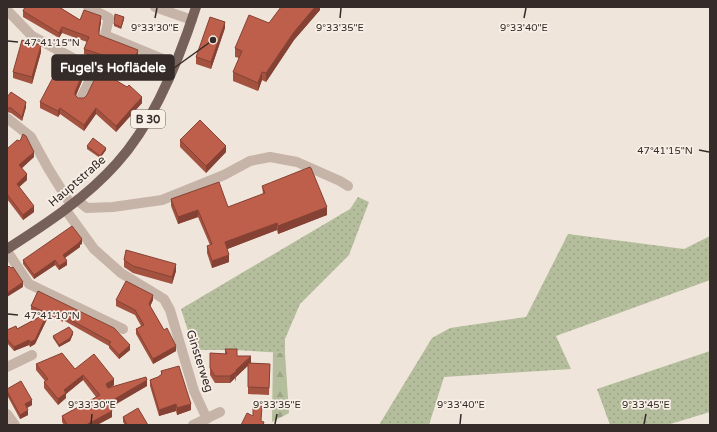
<svg xmlns="http://www.w3.org/2000/svg" width="717" height="432" font-family="'Varela Round',sans-serif">
<style>
.grass{fill:url(#grass-dots)}
.forest{fill:url(#forest-firs)}
.lines{fill:none;stroke-linecap:round;stroke-linejoin:round}
.minor{stroke:#c7b4a8;stroke-width:10}
.major{stroke:#76615a;stroke-width:10}
.wall{fill:#a35240}
.shaded-wall{fill:#854234}
.building{fill:#be5f4b;stroke:#854234}
.ticks{fill:none;stroke:#352b28;stroke-width:1.5}
.labels{text-anchor:middle;stroke-width:3.5;stroke-linejoin:round;paint-order:stroke}
.shield{fill:#f8efe7;stroke:#706661;stroke-width:1}
.shield-label{font-size:11px;font-weight:bold;fill:#352b28}
.street-label{font-size:12px;fill:#352b28;stroke:#f8efe7}
.ticks-label{font-size:10px;text-anchor:middle;fill:#352b28;stroke:#f8efe7;stroke-width:3.5;stroke-linejoin:round;paint-order:stroke}
.leader{fill:none;stroke:#352b28;stroke-width:1.5}
.callout-dot{fill:#352b28;stroke:#f8efe7;stroke-width:1.5}
.callout{fill:#352b28;stroke:#352b28;stroke-width:1.5}
.callout-label{font-size:13px;text-anchor:middle;font-weight:bold;fill:#fff}
</style>
<defs>
<pattern id="grass-dots" width="8" height="8" patternUnits="userSpaceOnUse"><rect width="8" height="8" fill="#b5be9c"/><path d="M2 2h.1M6 6h.1" fill="none" stroke="#9ca386" stroke-width="1.8" stroke-linecap="round"/></pattern>
<pattern id="forest-firs" width="22" height="20" patternUnits="userSpaceOnUse"><rect width="22" height="20" fill="#b5be9c"/><path d="M5 1l3.5 6h-7zM16 11l3.5 6h-7z" fill="#9ca386"/></pattern>
</defs>
<rect width="100%" height="100%" fill="#f0e5db"/>
<path class="grass" d="M 358,197 L 369,202 L 349,255 L 300,304 L 285,339 L 285,353 L 235,350 L 194,350 L 181,309 L 350,209 Z
M 568,234 L 684,249 L 710,236 L 710,280 L 556,336 L 571,369 L 444,377 L 429,425 L 379,425 L 432,338 L 450,328 L 526,317 Z
M 710,351 L 710,412 L 667,425 L 610,425 L 597,389 Z"/>
<path class="forest" d="M 273,352 L 285,353 L 289,413 L 272,422 Z"/>
<g class="lines">
<path class="minor" d="M 88,7 L 109,18 L 105,35 L 175,64
M 155,7 L 192,20
M 7,10 L 32,36 L 95,70 L 81,98
M 7,118 L 31,137 L 48,168 L 71,205
M 77,200 L 87,208 L 113,207 L 162,200 L 224,175 L 250,161 L 270,157 L 297,162 L 340,181 L 348,186
M 65,209 L 94,249 L 121,273 L 164,299 L 170,310 L 194,391 L 207,419
M 7,251 L 29,284 L 123,329
M 7,367 L 32,355
M 7,414 L 15,425
M 193,425 L 220,412"/>
<path class="major" d="M 7,249 C 46,224 86,198 117,163 C 154,122 179,60 196,7"/>
</g>
<path class="wall" d="M 23,7 L 59,7 L 80,20 L 101,22 L 99,32 L 99,35 L 138,56 L 133,71 L 84,54 L 84,49 L 87,42 L 62,33 L 59,38 L 23,17 L 23,11 L 25,8 Z
M 320,7 L 320,10 L 294,40 L 266,82 L 262,80 L 258,91 L 233,81 L 233,72 L 239,58 L 235,57 L 235,48 L 269,23 Z
M 124,19 L 121,29 L 114,26 L 114,24 Z
M 225,28 L 211,69 L 196,64 L 196,57 Z
M 41,52 L 32,84 L 13,78 L 13,72 Z
M 82,81 L 76,95 L 78,98 L 142,103 L 116,132 L 96,114 L 84,131 L 60,114 L 58,117 L 40,108 L 40,102 Z
M 7,97 L 26,107 L 22,121 L 11,113 L 7,112 Z
M 180,140 L 226,152 L 206,173 L 180,147 Z
M 87,146 L 106,150 L 100,158 L 87,149 Z
M 7,149 L 34,157 L 21,168 L 27,180 L 19,187 L 34,212 L 23,220 L 7,199 Z
M 262,186 L 327,215 L 278,234 L 277,230 L 227,249 L 229,262 L 212,268 L 207,253 L 207,246 L 210,245 L 198,217 L 178,224 L 171,206 L 171,199 L 228,207 L 263,194 Z
M 82,244 L 80,245 L 80,247 L 65,258 L 67,265 L 59,270 L 55,265 L 34,279 L 23,264 L 23,260 Z
M 124,260 L 176,271 L 172,284 L 133,273 L 124,267 Z
M 38,291 L 130,350 L 119,359 L 109,348 L 109,346 L 63,320 L 63,322 L 49,315 L 35,344 L 30,347 L 29,345 L 14,351 L 7,343 L 7,330 L 17,329 L 43,315 L 31,310 L 31,306 Z
M 116,300 L 153,300 L 150,306 L 176,351 L 153,364 L 136,334 L 136,329 L 141,326 L 135,315 L 116,306 Z
M 73,334 L 70,341 L 59,347 L 53,338 L 53,336 Z
M 225,349 L 251,363 L 250,363 L 270,364 L 269,395 L 248,394 L 248,365 L 236,377 L 236,382 L 235,378 L 230,383 L 215,383 L 210,375 L 210,353 L 225,354 Z
M 36,364 L 75,369 L 114,385 L 111,387 L 147,386 L 110,407 L 112,417 L 97,425 L 64,425 L 62,422 L 62,416 L 96,397 L 83,380 L 66,394 L 66,398 L 58,405 L 44,388 L 44,382 L 45,381 L 36,370 Z
M 161,371 L 191,410 L 177,415 L 176,411 L 159,416 L 150,386 L 150,380 L 158,377 L 161,375 Z
M 7,389 L 32,405 L 27,408 L 28,415 L 20,419 L 7,395 Z
M 123,417 L 148,425 L 125,425 L 123,422 Z"/>
<path class="shaded-wall" d="M 315,7 L 320,7 L 320,10 L 294,40 L 266,82 L 266,73 L 294,32 Z
M 101,16 L 101,22 L 99,34 L 99,28 Z
M 124,17 L 124,19 L 121,29 L 121,27 Z
M 225,22 L 225,28 L 211,69 L 211,62 Z
M 62,27 L 62,33 L 59,38 L 59,33 Z
M 41,45 L 41,52 L 32,84 L 32,77 Z
M 138,50 L 138,56 L 133,71 L 133,65 Z
M 262,72 L 262,80 L 258,91 L 258,83 Z
M 82,75 L 82,81 L 75,98 L 75,92 Z
M 142,97 L 142,103 L 116,132 L 116,126 Z
M 26,102 L 26,107 L 22,121 L 22,117 Z
M 60,108 L 60,114 L 58,117 L 58,111 Z
M 96,108 L 96,114 L 84,131 L 84,125 Z
M 226,146 L 226,152 L 206,173 L 206,166 Z
M 106,148 L 106,150 L 100,158 L 100,156 Z
M 34,152 L 34,157 L 19,171 L 19,165 Z
M 27,174 L 27,180 L 17,189 L 17,184 Z
M 34,206 L 34,212 L 23,220 L 23,215 Z
M 327,207 L 327,215 L 278,234 L 278,226 Z
M 198,210 L 198,217 L 178,224 L 178,217 Z
M 277,223 L 277,230 L 225,250 L 225,242 Z
M 82,239 L 82,244 L 80,245 L 80,247 L 63,259 L 63,255 Z
M 229,255 L 229,262 L 212,268 L 212,261 Z
M 55,260 L 55,265 L 34,279 L 34,275 Z
M 67,261 L 67,265 L 59,270 L 59,266 Z
M 176,264 L 176,271 L 172,284 L 172,277 Z
M 23,282 L 23,287 L 7,297 L 7,293 Z
M 153,295 L 153,300 L 149,309 L 149,304 Z
M 49,310 L 49,315 L 35,344 L 30,347 L 30,342 Z
M 73,332 L 73,334 L 70,341 L 59,347 L 59,345 Z
M 29,340 L 29,345 L 14,351 L 14,347 Z
M 130,345 L 130,350 L 119,359 L 119,355 Z
M 176,346 L 176,351 L 153,364 L 153,359 Z
M 251,356 L 251,363 L 236,377 L 236,382 L 236,370 Z
M 235,372 L 235,378 L 230,383 L 230,376 Z
M 83,375 L 83,380 L 66,394 L 66,398 L 58,405 L 58,399 L 64,390 Z
M 114,379 L 114,385 L 106,390 L 106,384 Z
M 147,380 L 147,386 L 108,409 L 108,403 Z
M 32,400 L 32,405 L 25,409 L 25,404 Z
M 176,404 L 176,411 L 159,416 L 159,410 Z
M 191,404 L 191,410 L 177,415 L 177,408 Z
M 28,410 L 28,415 L 20,419 L 20,415 Z
M 112,411 L 112,417 L 97,425 L 86,425 Z"/>
<path class="building" d="M 25,7 L 59,7 L 80,20 L 84,10 L 101,16 L 99,28 L 99,35 L 138,50 L 133,65 L 84,49 L 89,37 L 62,27 L 59,33 L 23,11 Z
M 281,7 L 315,7 L 294,32 L 266,73 L 262,72 L 258,83 L 233,72 L 242,51 L 235,48 L 249,15 L 269,23 Z
M 115,14 L 124,17 L 121,27 L 114,24 Z
M 210,17 L 225,22 L 211,62 L 196,57 Z
M 22,40 L 41,45 L 32,77 L 13,72 Z
M 60,64 L 82,75 L 75,92 L 75,95 L 78,98 L 84,98 L 87,95 L 99,70 L 127,87 L 129,85 L 142,97 L 116,126 L 96,108 L 84,125 L 60,108 L 58,111 L 40,102 Z
M 11,92 L 26,102 L 22,117 L 11,108 L 7,108 L 7,97 Z
M 200,120 L 226,146 L 206,166 L 180,140 Z
M 23,134 L 26,136 L 34,152 L 19,165 L 27,174 L 17,184 L 34,206 L 23,215 L 7,194 L 7,149 L 17,140 L 20,141 Z
M 93,138 L 106,148 L 100,156 L 87,146 Z
M 310,167 L 311,168 L 327,207 L 278,226 L 277,223 L 225,242 L 229,255 L 212,261 L 207,246 L 212,244 L 198,210 L 178,217 L 171,199 L 219,182 L 228,207 L 265,193 L 262,186 Z
M 72,226 L 82,239 L 80,241 L 80,242 L 63,255 L 67,261 L 59,266 L 55,260 L 34,275 L 23,260 Z
M 126,250 L 176,264 L 172,277 L 133,266 L 124,260 Z
M 9,266 L 11,268 L 13,267 L 23,282 L 7,293 L 7,268 Z
M 126,281 L 153,295 L 149,304 L 164,330 L 167,328 L 176,346 L 153,359 L 136,329 L 144,325 L 135,310 L 116,300 Z
M 38,291 L 114,328 L 130,345 L 119,355 L 109,344 L 111,342 L 60,314 L 63,317 L 49,310 L 35,340 L 30,342 L 29,340 L 14,347 L 7,339 L 7,330 L 16,326 L 17,329 L 47,313 L 31,306 Z
M 69,327 L 73,332 L 70,338 L 59,345 L 53,336 Z
M 225,349 L 237,349 L 237,356 L 251,356 L 236,370 L 236,375 L 235,372 L 230,376 L 215,376 L 210,368 L 210,353 L 227,354 Z
M 62,353 L 75,369 L 94,354 L 114,379 L 106,384 L 108,388 L 146,377 L 147,380 L 108,403 L 112,411 L 86,425 L 67,425 L 62,416 L 100,395 L 83,375 L 64,390 L 66,393 L 58,399 L 44,382 L 48,379 L 36,364 Z
M 248,363 L 270,364 L 269,388 L 248,387 Z
M 179,366 L 191,404 L 177,408 L 176,404 L 159,410 L 150,380 L 158,377 L 162,374 L 161,371 Z
M 21,381 L 32,400 L 25,404 L 28,410 L 20,415 L 7,391 L 7,389 Z
M 253,406 L 262,406 L 261,421 L 264,422 L 263,425 L 241,425 L 247,413 L 253,416 Z
M 138,408 L 148,425 L 127,425 L 123,417 Z"/>
<path class="ticks" d="M 155,18 L 157,8M 340,18 L 341,8M 524,18 L 526,8M 8,41 L 18,42M 699,150 L 709,152M 8,314 L 18,315M 91,424 L 92,414M 275,424 L 277,414M 460,424 L 461,414M 644,424 L 646,414"/>
<g class="labels">
<rect class="shield" x="131" y="110" width="34" height="18" rx="3"/>
<g class="shield-label">
<text x="148" y="123">B 30</text>
</g>
<g class="street-label">
<text transform="translate(77 181) rotate(-41)" y="4">Hauptstraße</text>
<text transform="translate(200 361) rotate(72)" y="4">Ginsterweg</text>
</g>
</g>
<g class="ticks-label">
<text x="340" y="31">9°33'35"E</text>
<text x="155" y="31">9°33'30"E</text>
<text x="524" y="31">9°33'40"E</text>
<text x="52" y="46">47°41'15"N</text>
<text x="665" y="154">47°41'15"N</text>
<text x="52" y="319">47°41'10"N</text>
<text x="92" y="408">9°33'30"E</text>
<text x="277" y="408">9°33'35"E</text>
<text x="461" y="408">9°33'40"E</text>
<text x="646" y="408">9°33'45"E</text>
</g>
<path class="leader" d="M213 40L174 68"/>
<circle class="callout-dot" cx="213" cy="40" r="4"/>
<rect class="callout" x="52" y="55" width="122" height="25" rx="4"/>
<g class="callout-label">
<text x="113" y="72">Fugel's Hoflädele</text>
</g>
<rect width="717" height="432" fill="none" stroke="#352b28" stroke-width="16"/>
</svg>
